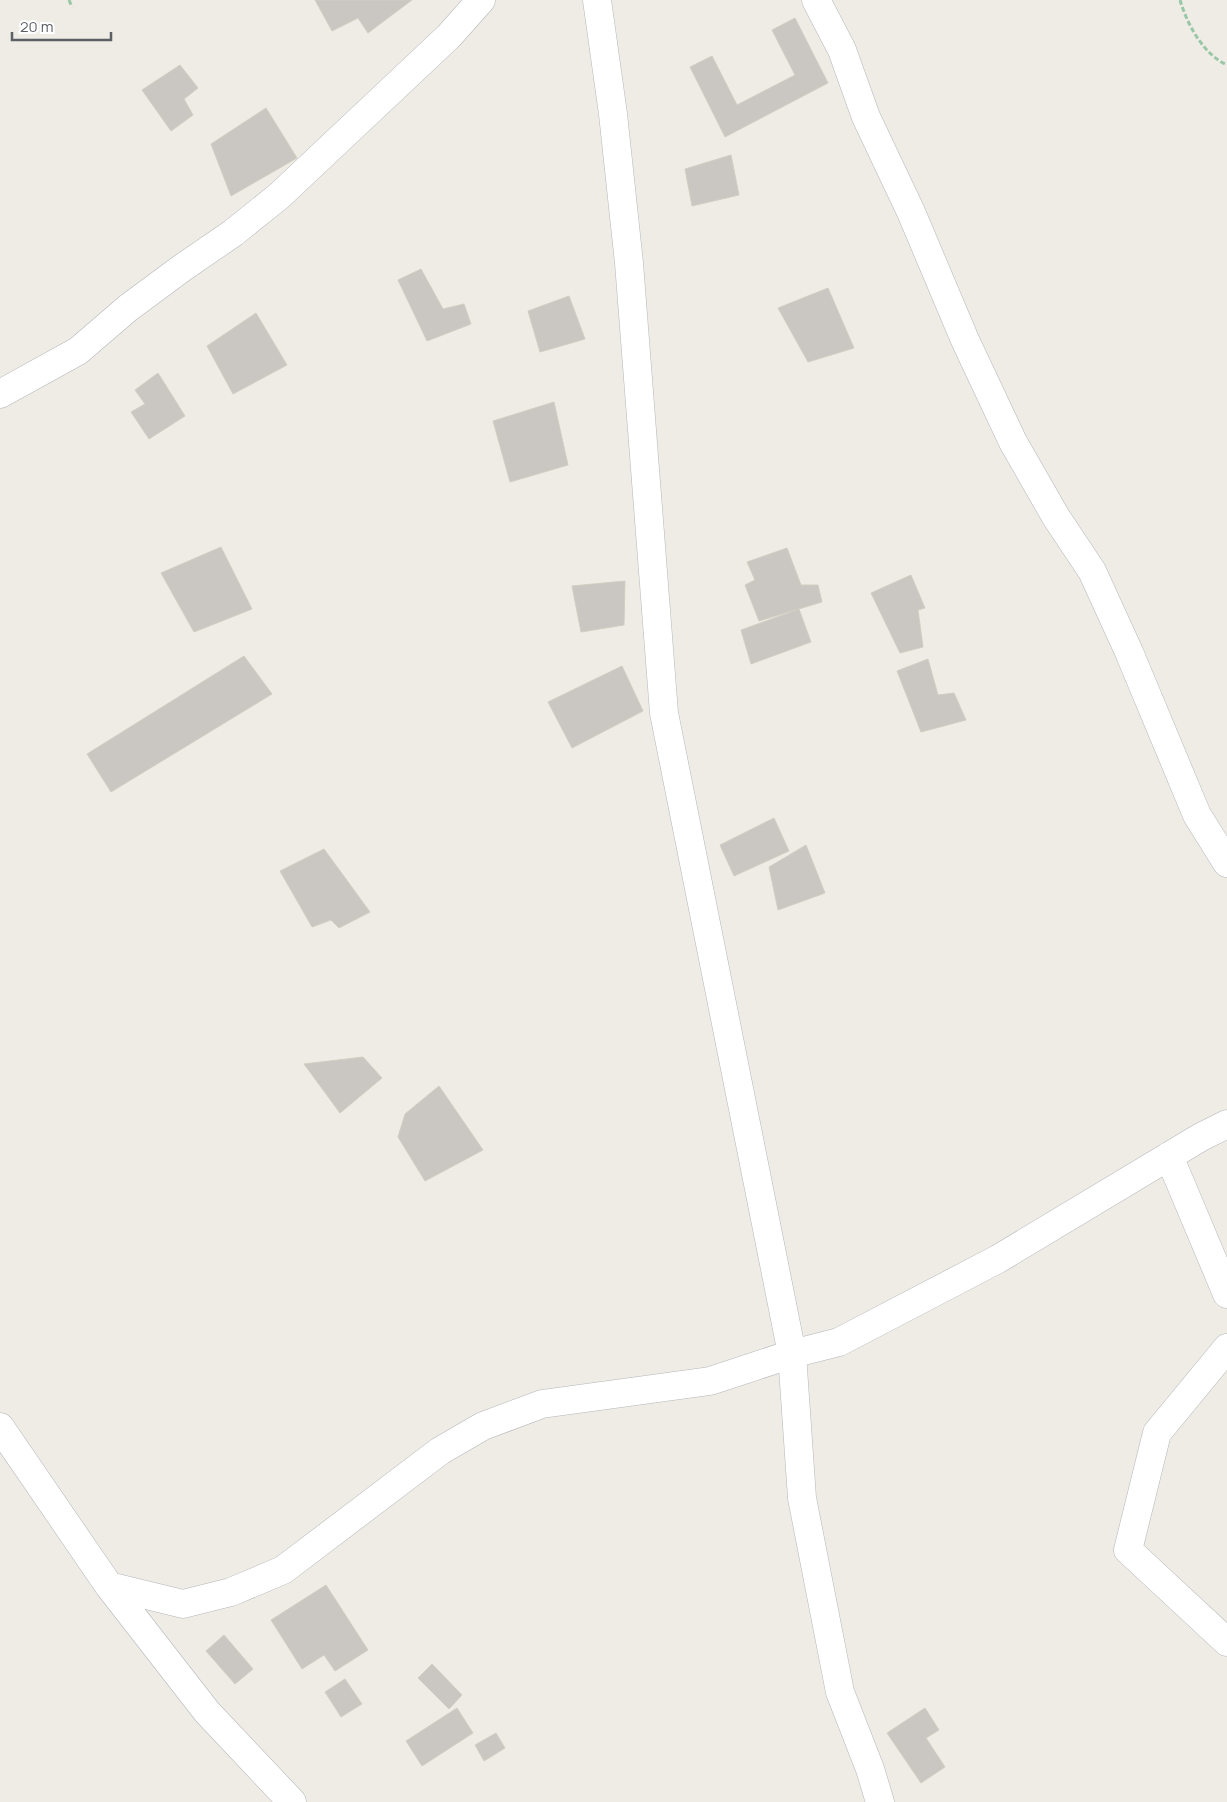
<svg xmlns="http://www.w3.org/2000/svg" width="1227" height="1802" font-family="Manrope,sans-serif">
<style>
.building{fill:#cac6c1;stroke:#d3cec2}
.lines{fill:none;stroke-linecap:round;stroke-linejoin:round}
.minor-casing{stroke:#b4b6bb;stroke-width:29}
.path{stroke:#99c7a8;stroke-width:3;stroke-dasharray:5 2.5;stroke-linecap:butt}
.minor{stroke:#fff;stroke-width:28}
</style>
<rect width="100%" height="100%" fill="#eeece4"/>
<path class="building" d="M 315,0 L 412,0 L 368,33 L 358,18 L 332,31 Z
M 795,18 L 828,83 L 725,137 L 690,67 L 712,56 L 737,105 L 795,75 L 772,30 Z
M 180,65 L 198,88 L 184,99 L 193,115 L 171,131 L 142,90 Z
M 266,108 L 297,158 L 231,196 L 211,144 Z
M 731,155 L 739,195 L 692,206 L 685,169 Z
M 421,269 L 443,309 L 464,304 L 471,324 L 427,341 L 398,280 Z
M 828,288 L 854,348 L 808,362 L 778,308 Z
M 569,296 L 585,339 L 540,352 L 528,311 Z
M 256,313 L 287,365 L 233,394 L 207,346 Z
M 158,373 L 185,416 L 149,439 L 131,412 L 145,404 L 135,390 Z
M 554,402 L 568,465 L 510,482 L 493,421 Z
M 221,547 L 252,609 L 194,632 L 161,573 Z
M 787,548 L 801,585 L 818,585 L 822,602 L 759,621 L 745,585 L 755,580 L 747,562 Z
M 911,575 L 925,608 L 918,610 L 923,647 L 900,653 L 871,593 Z
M 625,581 L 624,625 L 581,632 L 572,586 Z
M 799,609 L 811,642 L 751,664 L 741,630 Z
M 244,656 L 272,694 L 111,792 L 87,754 Z
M 928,659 L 938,695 L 954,693 L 966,720 L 921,732 L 897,671 Z
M 622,666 L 643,711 L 572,748 L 548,702 Z
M 774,818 L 789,851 L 734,876 L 720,845 Z
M 806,845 L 825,893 L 778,910 L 769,867 Z
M 324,849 L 370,912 L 339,928 L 331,920 L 312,927 L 280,871 Z
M 363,1057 L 382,1078 L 340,1113 L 304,1064 Z
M 439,1086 L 483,1150 L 425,1181 L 398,1137 L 405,1114 Z
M 326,1585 L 368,1650 L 335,1671 L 324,1655 L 302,1669 L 271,1620 Z
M 224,1635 L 253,1669 L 235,1684 L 206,1651 Z
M 432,1664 L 462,1695 L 449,1709 L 418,1678 Z
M 345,1679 L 362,1704 L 341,1717 L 325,1692 Z
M 457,1708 L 473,1733 L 422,1766 L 406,1741 Z
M 925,1708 L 939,1730 L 926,1738 L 945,1767 L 921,1783 L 887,1733 Z
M 496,1733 L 505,1748 L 484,1761 L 475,1745 Z"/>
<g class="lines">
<defs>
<path id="minor" d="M 597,0 L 613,114 L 629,263 L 664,713 L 792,1354 L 802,1498 L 840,1692 L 870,1769 L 880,1802
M 816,0 L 842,50 L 866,117 L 911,212 L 965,340 L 1013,442 L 1056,517 L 1092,571 L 1129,652 L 1197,815 L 1227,863
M 0,394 L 78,351 L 128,308 L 182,268 L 233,233 L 279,196 L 449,36 L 481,0
M 1169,1156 L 1227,1294
M 1227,1348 L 1157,1433 L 1128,1550 L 1227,1642
M 0,1427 L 109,1586 L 207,1712 L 292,1802
M 109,1586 L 183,1604 L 231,1592 L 283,1570 L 440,1451 L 483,1426 L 542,1404 L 710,1381 L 792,1354 L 839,1342 L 998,1259 L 1201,1137 L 1227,1124"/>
</defs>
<use href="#minor" class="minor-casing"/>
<path class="path" d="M 69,0 L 72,7
M 1180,0 C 1187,24 1203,54 1227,65"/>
<use href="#minor" class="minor"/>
</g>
<path d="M12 32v8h99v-8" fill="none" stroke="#5c5f64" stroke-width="2.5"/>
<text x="20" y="32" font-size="15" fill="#5c5f64" stroke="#ffffff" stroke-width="4" paint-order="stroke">20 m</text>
</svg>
